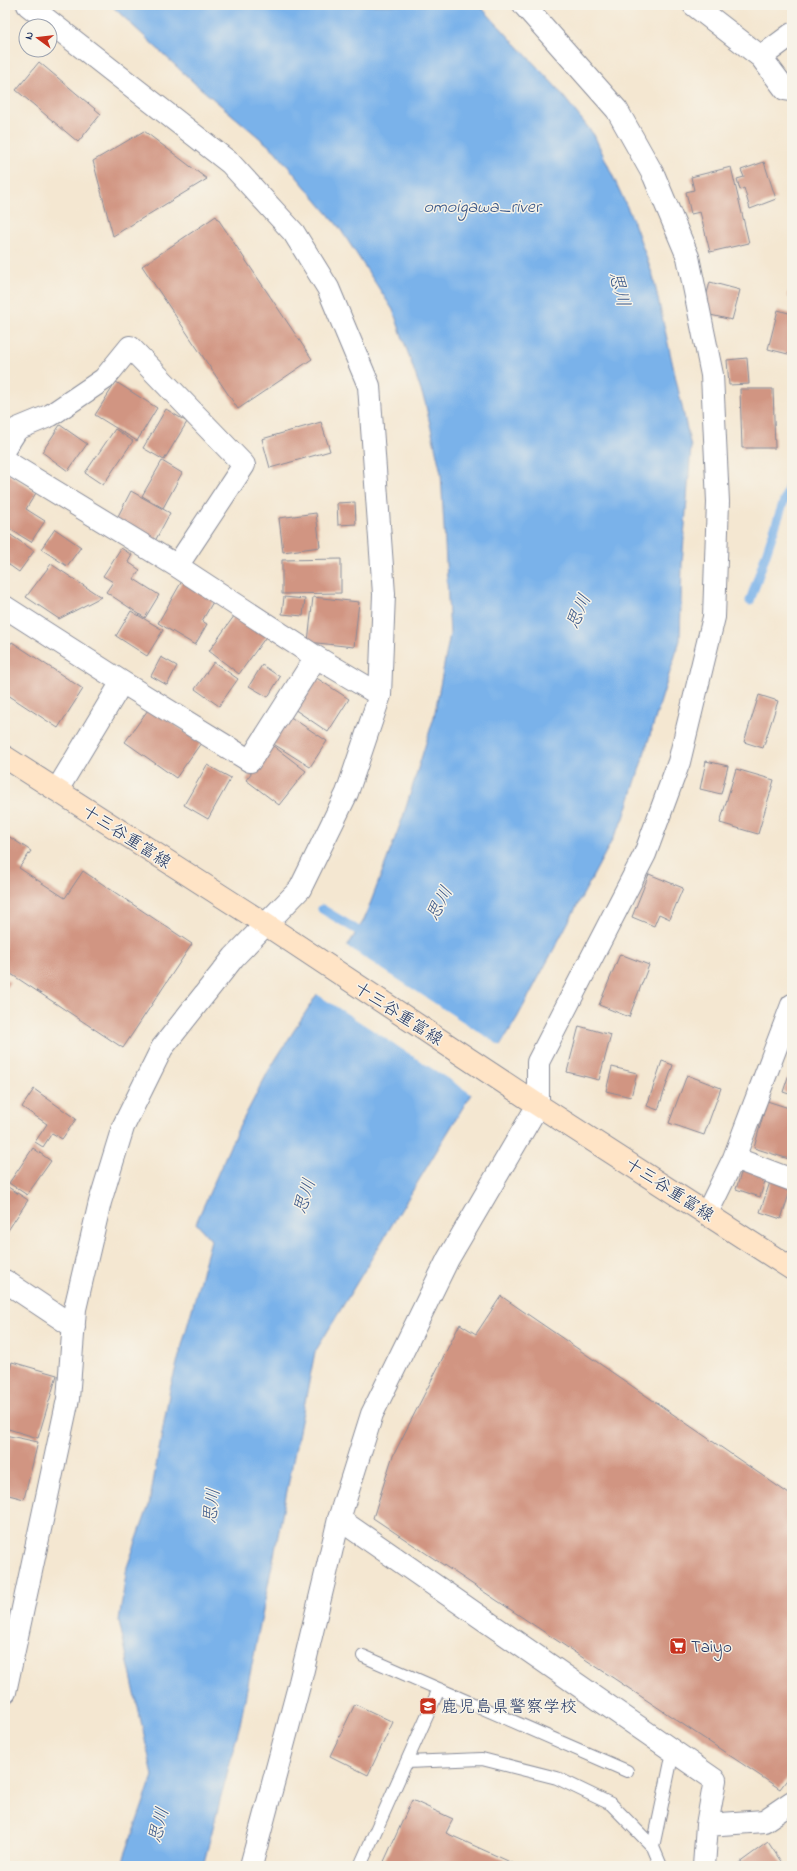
<svg xmlns="http://www.w3.org/2000/svg" width="797" height="1871" font-family="'Indie Flower','Klee One',sans-serif">
<style>
.water{fill:#7ab2ea;stroke:#4a70a4}
.pier{fill:#f4e7d1}
.lines{fill:none;stroke-linecap:round;stroke-linejoin:round}
.stream{stroke:#7ab2ea;stroke-width:9}
.building{fill:#d19582}
.service-casing{stroke:#888b98;stroke-width:14}
.minor-casing{stroke:#888b98;stroke-width:24}
.tertiary-casing{stroke:#888b98;stroke-width:24}
.secondary-casing{stroke:#888b98;stroke-width:24}
.service{stroke:#fff;stroke-width:12}
.minor{stroke:#fff;stroke-width:22}
.tertiary{stroke:#fff;stroke-width:22}
.secondary{stroke:#ffe4c6;stroke-width:22}
.labels{text-anchor:middle;stroke-width:3;stroke-linejoin:round;paint-order:stroke}
.street-label{font-size:17px;fill:#1b2f5e;stroke:#f7f3e8}
.poi-label{font-size:17px;fill:#1b2f5e;stroke:#f7f3e8;text-anchor:start}
.water-label{font-size:18px;font-style:italic;fill:#385688;stroke:#f7f3e8}
</style>
<rect width="100%" height="100%" fill="#f7f3e8"/>
<filter id="ink" filterUnits="userSpaceOnUse"><feTurbulence type="fractalNoise" baseFrequency=".025" numOctaves="2"/><feDisplacementMap in="SourceGraphic" scale="8" xChannelSelector="R" yChannelSelector="G"/><feConvolveMatrix kernelMatrix="1 2 1 2 8 2 1 2 1" color-interpolation-filters="sRGB"/></filter>
<filter id="wash" filterUnits="userSpaceOnUse"><feTurbulence type="fractalNoise" baseFrequency=".012" numOctaves="4" result="noise"/><feDisplacementMap in="SourceGraphic" scale="16" xChannelSelector="R" yChannelSelector="G"/><feGaussianBlur stdDeviation="0.9" result="paint"/><feColorMatrix in="noise" values="0 0 0 0 0 0 0 0 0 0 0 0 0 0 0 0 0 1.4 0 .05"/><feComposite in="paint" operator="in"/></filter>
<g filter="url(#wash)">
<rect width="100%" height="100%" fill="#f4e7d1"/>
<path class="water" d="M 111,5 L 479,5 L 556,87 L 594,135 L 633,220 L 653,276 L 691,447 L 682,564 L 680,640 L 624,818 L 517,1018 L 315,1352 L 240,1724 L 203,1866 L 121,1866 L 153,1776 L 119,1621 L 127,1567 L 149,1505 L 170,1389 L 211,1240 L 196,1223 L 235,1135 L 269,1070 L 364,920 L 403,817 L 434,717 L 450,634 L 441,473 L 425,402 L 393,310 L 339,227 L 275,151 L 192,81 Z"/>
<path class="pier" d="M 345,945 L 502,1047 L 473,1095 L 315,993 Z"/>
<g class="lines">
<path class="stream" d="M 750,601 L 792,477
M 322,909 L 367,936"/>
</g>
<g id="blocks">
<path class="building" d="M 728,5 L 737,5 L 730,9 Z
M 39,62 L 101,114 L 78,142 L 16,90 Z
M 5,89 L 7,103 L 5,104 Z
M 144,131 L 207,179 L 113,236 L 93,161 Z
M 764,162 L 776,199 L 750,209 L 744,188 L 740,190 L 737,179 L 744,177 L 741,170 Z
M 731,167 L 749,243 L 710,252 L 700,212 L 691,214 L 686,192 L 694,190 L 691,177 Z
M 216,216 L 312,359 L 238,409 L 142,266 Z
M 792,280 L 792,297 L 787,296 Z
M 710,282 L 740,290 L 732,320 L 702,313 Z
M 778,310 L 792,314 L 792,355 L 768,349 Z
M 747,358 L 749,384 L 729,385 L 727,360 Z
M 116,382 L 157,408 L 137,441 L 95,415 Z
M 740,389 L 773,389 L 775,448 L 742,448 Z
M 166,409 L 187,422 L 164,460 L 143,448 Z
M 321,422 L 330,451 L 270,468 L 262,439 Z
M 60,425 L 87,444 L 68,471 L 42,452 Z
M 115,429 L 133,441 L 103,485 L 85,473 Z
M 162,461 L 182,473 L 163,508 L 142,496 Z
M 5,472 L 36,493 L 26,509 L 45,521 L 31,542 L 5,526 Z
M 131,491 L 170,513 L 155,541 L 116,520 Z
M 355,502 L 356,524 L 338,525 L 337,503 Z
M 316,513 L 320,547 L 283,552 L 279,518 Z
M 55,529 L 81,547 L 67,566 L 41,549 Z
M 5,531 L 34,551 L 19,572 L 5,562 Z
M 121,548 L 132,555 L 128,562 L 140,570 L 134,579 L 159,595 L 145,618 L 106,592 L 113,582 L 103,576 Z
M 341,559 L 341,593 L 282,594 L 282,560 Z
M 51,564 L 101,597 L 59,619 L 26,597 Z
M 182,581 L 214,600 L 202,621 L 207,624 L 195,645 L 158,623 Z
M 284,597 L 305,599 L 303,616 L 282,614 Z
M 313,597 L 359,602 L 354,647 L 308,642 Z
M 131,611 L 163,630 L 147,656 L 116,636 Z
M 237,612 L 268,634 L 239,674 L 209,651 Z
M 12,642 L 83,689 L 58,728 L 5,693 L 5,652 Z
M 161,657 L 177,666 L 167,685 L 151,676 Z
M 214,662 L 238,679 L 219,706 L 195,689 Z
M 262,665 L 280,677 L 268,697 L 249,686 Z
M 315,677 L 349,699 L 328,732 L 294,709 Z
M 759,695 L 778,701 L 763,748 L 744,742 Z
M 150,707 L 201,743 L 176,778 L 125,742 Z
M 289,716 L 327,741 L 310,767 L 272,743 Z
M 272,745 L 306,771 L 279,805 L 246,780 Z
M 706,761 L 728,766 L 721,794 L 700,789 Z
M 207,765 L 231,778 L 208,819 L 184,805 Z
M 736,769 L 774,780 L 758,834 L 720,823 Z
M 5,834 L 31,851 L 19,868 L 65,898 L 83,871 L 192,944 L 123,1048 L 5,970 Z
M 649,874 L 683,888 L 670,919 L 659,914 L 654,926 L 632,917 Z
M 620,954 L 649,965 L 629,1017 L 599,1005 Z
M 5,979 L 10,982 L 5,990 Z
M 579,1026 L 611,1035 L 599,1080 L 567,1072 Z
M 662,1061 L 673,1065 L 658,1110 L 647,1106 Z
M 792,1065 L 792,1095 L 783,1092 Z
M 612,1067 L 637,1073 L 631,1097 L 606,1091 Z
M 687,1075 L 721,1088 L 704,1135 L 669,1123 Z
M 34,1089 L 76,1119 L 62,1139 L 52,1133 L 43,1147 L 35,1142 L 47,1124 L 22,1107 Z
M 767,1101 L 792,1109 L 792,1160 L 754,1148 Z
M 33,1148 L 51,1161 L 27,1195 L 9,1183 Z
M 743,1167 L 767,1175 L 760,1197 L 736,1189 Z
M 772,1176 L 792,1185 L 781,1219 L 760,1212 Z
M 5,1185 L 28,1200 L 5,1235 Z
M 501,1296 L 792,1496 L 792,1773 L 780,1789 L 373,1518 L 392,1458 L 460,1324 L 476,1334 Z
M 12,1362 L 57,1375 L 38,1438 L 5,1428 L 5,1385 Z
M 5,1435 L 38,1442 L 24,1499 L 5,1494 Z
M 355,1704 L 393,1722 L 368,1775 L 330,1756 Z
M 412,1800 L 453,1819 L 446,1833 L 519,1866 L 382,1866 Z
M 768,1842 L 784,1866 L 735,1866 Z"/>
</g>
</g>
<g filter="url(#ink)">
<use href="#blocks" fill-opacity="0" stroke="#888b98" stroke-width="1"/>
<g class="lines">
<defs>
<path id="service" d="M 363,1656 L 627,1771
M 407,1762 L 482,1759 L 557,1778 L 611,1804 L 653,1847 L 661,1866
M 653,1847 L 673,1752
M 360,1866 L 439,1689"/>
<path id="minor" d="M 524,5 L 617,110 L 654,176 L 688,257 L 712,375 L 718,502 L 714,617 L 679,762 L 645,854 L 538,1062 L 538,1105
M 694,5 L 761,57 L 785,89 L 792,90
M 761,57 L 792,34
M 5,448 L 17,429 L 51,415 L 104,379 L 130,347 L 244,465 L 177,566
M 5,461 L 177,566 L 316,657 L 380,695
M 5,607 L 122,682 L 250,761 L 316,657
M 57,790 L 122,682
M 734,1158 L 792,1180
M 707,1213 L 734,1158 L 792,1005
M 5,1281 L 74,1327
M 339,1519 L 715,1780 L 707,1825
M 5,1692 L 68,1399 L 75,1309 L 100,1202 L 123,1127 L 162,1048 L 234,957 L 300,889 L 347,793 L 380,695 L 384,594 L 369,386 L 328,288 L 294,233 L 230,163 L 28,5
M 704,1866 L 707,1825 L 764,1821 L 792,1802"/>
<path id="tertiary" d="M 251,1866 L 300,1682 L 339,1519 L 372,1414 L 448,1259 L 538,1105"/>
<path id="secondary" d="M 5,757 L 265,924 L 538,1105 L 792,1269"/>
</defs>
<use href="#service" class="service-casing"/>
<use href="#minor" class="minor-casing"/>
<use href="#tertiary" class="tertiary-casing"/>
<use href="#secondary" class="secondary-casing"/>
<use href="#service" class="service"/>
<use href="#minor" class="minor"/>
<use href="#tertiary" class="tertiary"/>
<use href="#secondary" class="secondary"/>
</g>
</g>
<defs>
<symbol id="supermarket-square" viewBox="-11 -11 22 22"><rect x="-9" y="-9" width="18" height="18" rx="4" fill="#c8321e" stroke="#f7f3e8"/><path d="M-6-5.5h2.5l.6 2H6L4.5 2H-2.5L-4.4-4H-6ZM-1.5 3.2a1.3 1.3 0 1 0 .1 0ZM3 3.2a1.3 1.3 0 1 0 .1 0Z" fill="#fff"/></symbol>
<symbol id="school-square" viewBox="-11 -11 22 22"><rect x="-9" y="-9" width="18" height="18" rx="4" fill="#c8321e" stroke="#f7f3e8"/><path d="M0-5L7-2L0 1L-7-2ZM-4 1L0 2.5L4 1V4Q0 6-4 4Z" fill="#fff"/></symbol>
</defs>
<g fill-rule="evenodd">
<use href="#supermarket-square" x="668" y="1636" width="20" height="20"/>
<use href="#school-square" x="418" y="1696" width="20" height="20"/>
</g>
<g class="labels">
<g class="street-label">
<text transform="translate(127 836) rotate(33)" y="6">十三谷重富線</text>
<text transform="translate(399 1013) rotate(33)" y="6">十三谷重富線</text>
<text transform="translate(670 1189) rotate(33)" y="6">十三谷重富線</text>
</g>
<g class="poi-label">
<text x="691" y="1652">Taiyo</text>
<text x="441" y="1712">鹿児島県警察学校</text>
</g>
<g class="water-label">
<text x="482" y="212">omoigawa_river</text>
<text transform="translate(620 289) rotate(76)" y="6">思川</text>
<text transform="translate(578 611) rotate(-66)" y="6">思川</text>
<text transform="translate(439 903) rotate(-62)" y="6">思川</text>
<text transform="translate(304 1196) rotate(-72)" y="6">思川</text>
<text transform="translate(211 1506) rotate(-83)" y="6">思川</text>
<text transform="translate(158 1825) rotate(-75)" y="6">思川</text>
</g>
</g>
<rect width="797" height="1871" fill="none" stroke="#f7f3e8" stroke-width="20"/>
<g transform="translate(38 38) rotate(285)"><circle r="19" fill="#f7f3e8" stroke="#9fa5b1"/>
<path d="M0-3L7 15L0 10L-7 15Z" fill="#c8321e"/>
<text y="-6" font-size="11" font-weight="bold" text-anchor="middle" fill="#1b2f5e">N</text>
</g>
</svg>
